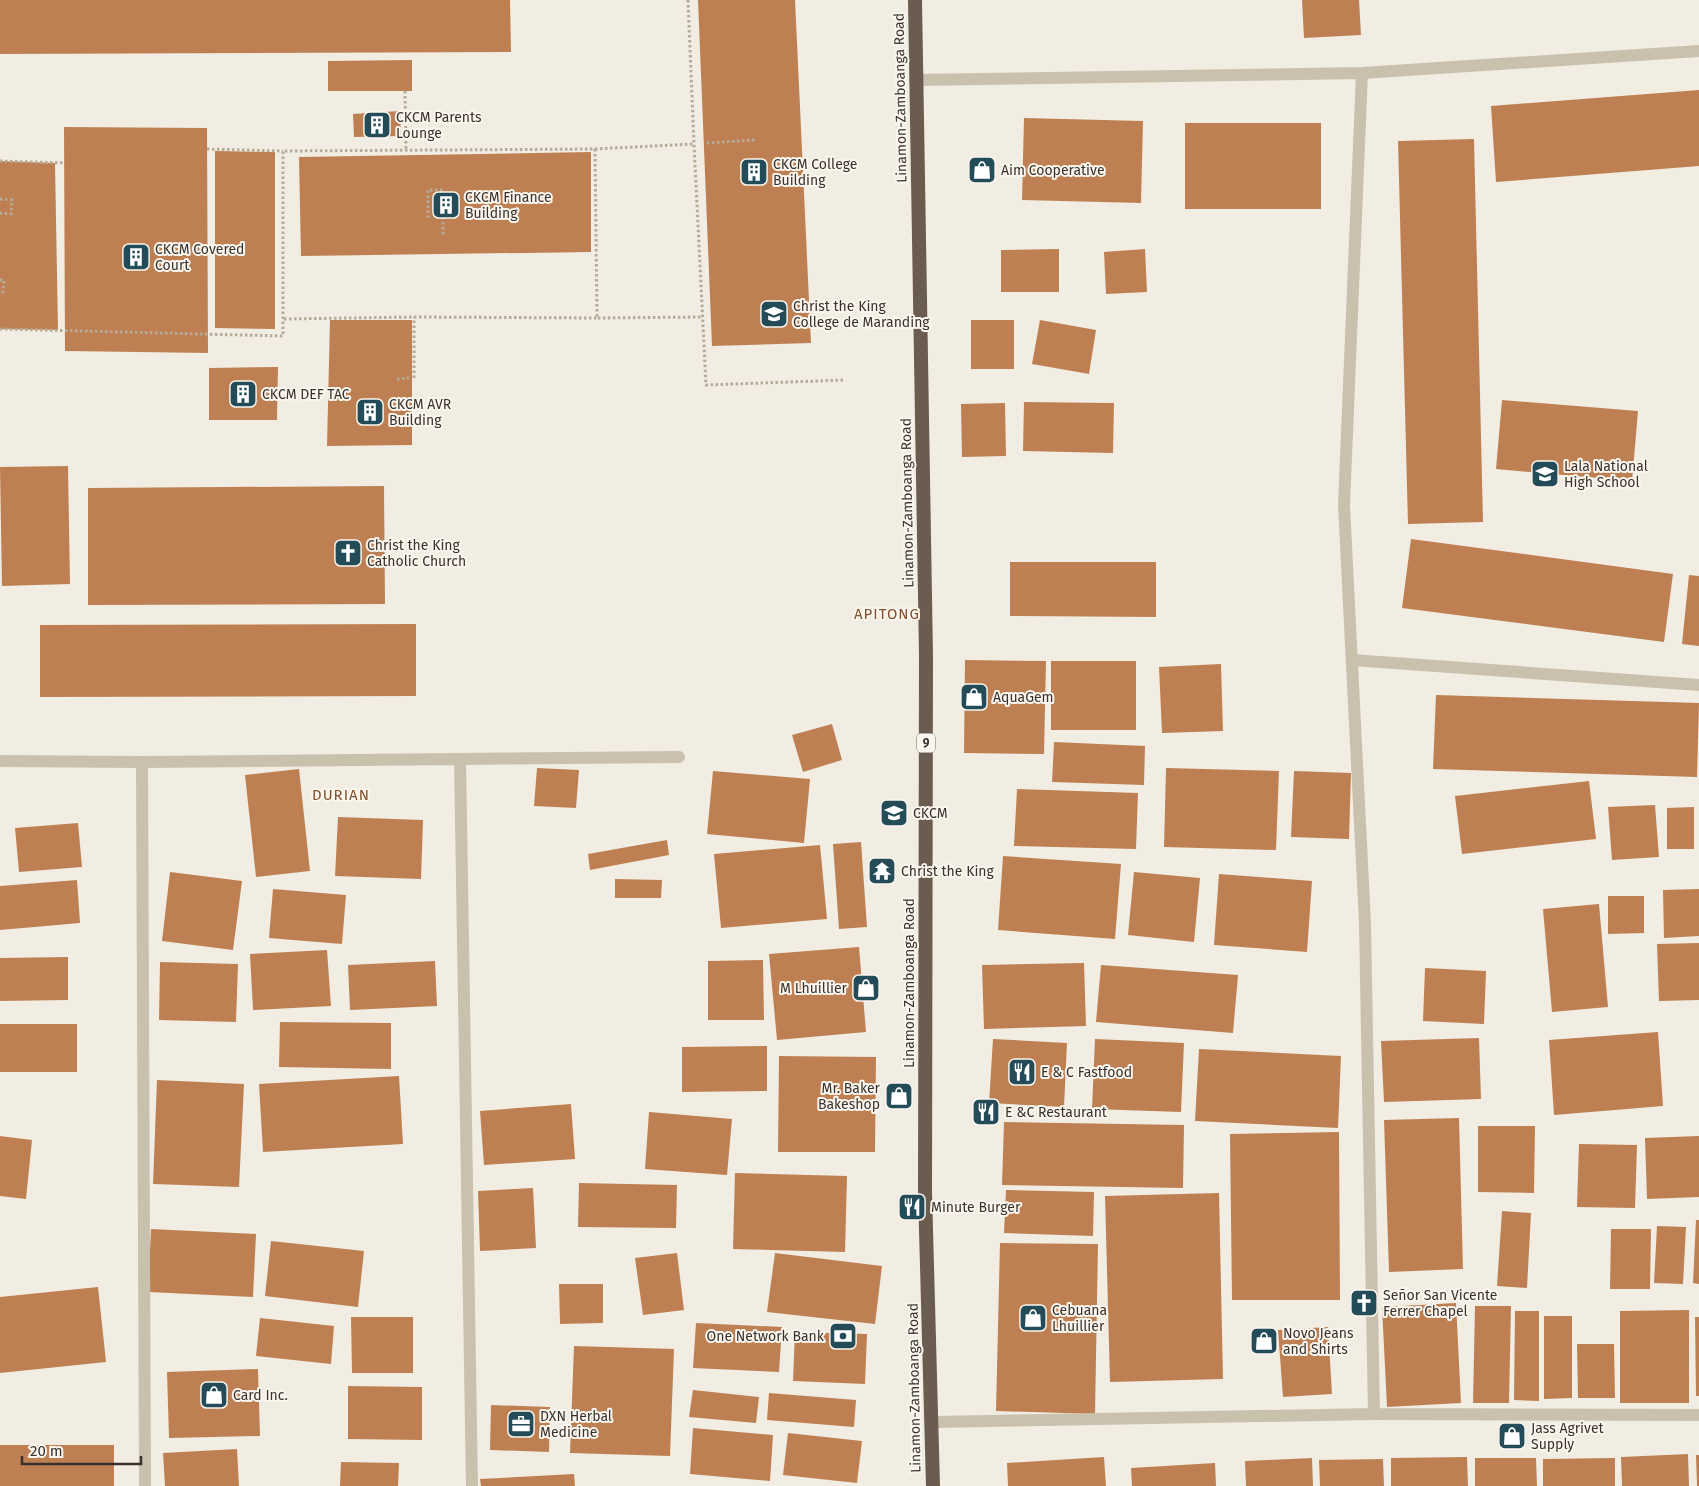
<svg xmlns="http://www.w3.org/2000/svg" width="1699" height="1486" font-family="'Fira Sans',sans-serif">
<style>
.building{fill:#be8053}
.lines{fill:none;stroke-linecap:round;stroke-linejoin:round}
.path{stroke:#b6aa98;stroke-width:3;stroke-dasharray:2.5 2.5;stroke-linecap:butt}
.service{stroke:#cac0ae;stroke-width:12}
.minor{stroke:#cac0ae;stroke-width:12}
.trunk{stroke:#6a5d50;stroke-width:14}
.labels{text-anchor:middle;stroke-width:4;stroke-linejoin:round;paint-order:stroke}
.shield{fill:#faf6ee;stroke:#736d66;stroke-width:1}
.shield-label{font-size:12px;font-weight:bold;fill:#39322c}
.street-label{font-size:14px;fill:#39322c;stroke:#faf6ee}
.poi-label{font-size:14px;fill:#39322c;stroke:#faf6ee;text-anchor:start}
.neighbourhood-label{font-size:15px;letter-spacing:1px;fill:#834f2a;stroke:#faf6ee}
</style>
<rect width="100%" height="100%" fill="#f2ede2"/>
<path class="building" d="M 0,0 L 510,0 L 511,52 L 0,54 Z
M 698,0 L 795,0 L 811,343 L 712,346 Z
M 1302,0 L 1359,0 L 1361,35 L 1304,38 Z
M 412,60 L 412,91 L 328,91 L 328,61 Z
M 1699,90 L 1699,166 L 1496,182 L 1491,106 Z
M 400,111 L 401,136 L 354,137 L 353,114 Z
M 1024,118 L 1143,121 L 1141,203 L 1022,200 Z
M 1185,123 L 1321,123 L 1321,209 L 1185,209 Z
M 64,127 L 207,128 L 208,353 L 65,351 Z
M 1474,139 L 1483,522 L 1408,524 L 1398,141 Z
M 215,151 L 275,152 L 275,329 L 215,328 Z
M 591,152 L 591,252 L 301,256 L 299,157 Z
M 0,161 L 55,163 L 58,330 L 0,329 Z
M 1059,249 L 1059,292 L 1001,292 L 1001,250 Z
M 1145,249 L 1147,292 L 1106,294 L 1104,252 Z
M 330,320 L 412,320 L 412,445 L 327,446 Z
M 971,320 L 1014,320 L 1014,369 L 971,369 Z
M 1040,320 L 1096,330 L 1089,374 L 1032,364 Z
M 278,367 L 277,420 L 209,420 L 209,368 Z
M 1502,400 L 1638,411 L 1632,481 L 1496,469 Z
M 1024,402 L 1114,403 L 1113,453 L 1023,451 Z
M 1005,403 L 1006,456 L 962,457 L 961,404 Z
M 68,466 L 70,584 L 2,586 L 0,467 Z
M 384,486 L 385,604 L 88,605 L 88,488 Z
M 1411,539 L 1673,574 L 1664,642 L 1402,608 Z
M 1010,562 L 1156,562 L 1156,617 L 1010,616 Z
M 1689,575 L 1699,576 L 1699,646 L 1682,644 Z
M 416,624 L 416,696 L 40,697 L 40,625 Z
M 965,660 L 1046,661 L 1044,754 L 964,753 Z
M 1051,661 L 1136,661 L 1136,730 L 1051,730 Z
M 1221,664 L 1223,731 L 1162,733 L 1159,667 Z
M 1436,695 L 1699,703 L 1697,777 L 1433,769 Z
M 832,724 L 842,760 L 803,772 L 792,735 Z
M 1054,742 L 1145,746 L 1144,785 L 1052,782 Z
M 537,768 L 579,770 L 576,808 L 534,806 Z
M 1166,768 L 1279,771 L 1276,850 L 1164,847 Z
M 299,769 L 310,871 L 256,877 L 245,775 Z
M 713,771 L 810,779 L 804,843 L 707,834 Z
M 1294,771 L 1351,773 L 1349,839 L 1291,837 Z
M 1589,781 L 1596,839 L 1462,854 L 1455,796 Z
M 1017,789 L 1138,793 L 1136,849 L 1014,846 Z
M 1655,805 L 1659,857 L 1612,860 L 1608,807 Z
M 1694,807 L 1694,849 L 1667,849 L 1667,808 Z
M 338,817 L 423,820 L 421,879 L 335,876 Z
M 78,823 L 82,867 L 19,872 L 15,828 Z
M 667,840 L 669,855 L 590,870 L 588,854 Z
M 861,842 L 867,927 L 839,929 L 833,844 Z
M 820,845 L 827,919 L 721,928 L 714,854 Z
M 1003,856 L 1121,864 L 1115,939 L 998,930 Z
M 170,872 L 242,881 L 233,950 L 162,941 Z
M 1134,872 L 1200,878 L 1194,942 L 1128,935 Z
M 1219,874 L 1312,881 L 1307,952 L 1214,945 Z
M 615,879 L 662,880 L 661,898 L 615,898 Z
M 77,880 L 80,923 L 0,930 L 0,886 Z
M 273,889 L 346,895 L 342,944 L 269,938 Z
M 1699,889 L 1699,936 L 1664,938 L 1663,890 Z
M 1608,896 L 1644,896 L 1644,933 L 1608,934 Z
M 1599,904 L 1608,1007 L 1552,1012 L 1543,909 Z
M 1699,943 L 1699,1000 L 1659,1001 L 1657,944 Z
M 859,947 L 866,1032 L 777,1040 L 769,954 Z
M 327,950 L 331,1006 L 253,1010 L 250,954 Z
M 68,957 L 68,1000 L 0,1001 L 0,958 Z
M 763,960 L 764,1020 L 708,1020 L 708,961 Z
M 435,961 L 437,1006 L 350,1010 L 348,965 Z
M 160,962 L 238,964 L 236,1022 L 159,1020 Z
M 1084,963 L 1086,1026 L 984,1029 L 982,965 Z
M 1101,965 L 1238,975 L 1233,1033 L 1096,1022 Z
M 1425,968 L 1486,971 L 1484,1024 L 1423,1021 Z
M 280,1022 L 391,1023 L 391,1069 L 279,1067 Z
M 0,1024 L 77,1024 L 77,1072 L 0,1072 Z
M 1658,1032 L 1663,1106 L 1554,1115 L 1549,1040 Z
M 1479,1038 L 1481,1099 L 1384,1102 L 1381,1041 Z
M 993,1039 L 1067,1043 L 1064,1107 L 989,1103 Z
M 1095,1039 L 1184,1043 L 1181,1112 L 1092,1109 Z
M 767,1046 L 767,1091 L 682,1092 L 682,1047 Z
M 1199,1049 L 1341,1056 L 1338,1128 L 1195,1121 Z
M 779,1056 L 876,1057 L 875,1152 L 778,1152 Z
M 399,1076 L 403,1144 L 263,1152 L 259,1084 Z
M 157,1080 L 244,1084 L 239,1187 L 153,1184 Z
M 571,1104 L 575,1159 L 484,1165 L 480,1111 Z
M 649,1112 L 732,1119 L 727,1175 L 645,1169 Z
M 1459,1118 L 1463,1269 L 1389,1272 L 1384,1120 Z
M 1004,1122 L 1184,1125 L 1183,1188 L 1002,1185 Z
M 1478,1126 L 1535,1126 L 1534,1193 L 1478,1192 Z
M 1339,1132 L 1340,1300 L 1232,1300 L 1230,1134 Z
M 0,1136 L 32,1140 L 26,1199 L 0,1196 Z
M 1699,1136 L 1699,1197 L 1647,1199 L 1645,1138 Z
M 1579,1144 L 1637,1145 L 1635,1208 L 1577,1207 Z
M 735,1173 L 847,1176 L 845,1252 L 733,1249 Z
M 579,1183 L 677,1185 L 676,1228 L 578,1227 Z
M 533,1188 L 536,1248 L 480,1251 L 478,1191 Z
M 1006,1190 L 1094,1192 L 1093,1236 L 1004,1233 Z
M 1219,1193 L 1223,1379 L 1110,1382 L 1105,1196 Z
M 1502,1211 L 1531,1213 L 1527,1288 L 1497,1286 Z
M 1696,1220 L 1699,1220 L 1699,1284 L 1693,1283 Z
M 1657,1226 L 1686,1227 L 1683,1284 L 1654,1283 Z
M 151,1229 L 256,1234 L 253,1297 L 148,1292 Z
M 1611,1229 L 1651,1229 L 1650,1289 L 1610,1289 Z
M 271,1241 L 364,1251 L 358,1307 L 265,1296 Z
M 1000,1243 L 1098,1244 L 1095,1414 L 996,1411 Z
M 677,1253 L 684,1310 L 643,1315 L 635,1258 Z
M 775,1253 L 882,1266 L 875,1324 L 767,1312 Z
M 559,1284 L 603,1284 L 603,1323 L 560,1324 Z
M 98,1287 L 106,1362 L 0,1373 L 0,1297 Z
M 1456,1303 L 1461,1403 L 1387,1407 L 1382,1307 Z
M 1475,1306 L 1511,1306 L 1509,1403 L 1473,1403 Z
M 1689,1310 L 1689,1403 L 1620,1403 L 1620,1311 Z
M 1515,1311 L 1539,1311 L 1539,1401 L 1514,1400 Z
M 1544,1316 L 1572,1316 L 1572,1398 L 1544,1399 Z
M 351,1317 L 413,1317 L 413,1373 L 352,1373 Z
M 1695,1317 L 1699,1317 L 1699,1396 L 1696,1396 Z
M 260,1318 L 334,1326 L 331,1364 L 256,1356 Z
M 696,1323 L 782,1327 L 779,1372 L 693,1368 Z
M 1328,1327 L 1332,1394 L 1283,1397 L 1278,1330 Z
M 795,1332 L 867,1334 L 865,1384 L 793,1381 Z
M 1577,1344 L 1614,1344 L 1615,1398 L 1578,1398 Z
M 574,1346 L 674,1349 L 670,1456 L 570,1453 Z
M 258,1369 L 260,1436 L 169,1438 L 167,1372 Z
M 348,1386 L 422,1387 L 422,1440 L 348,1439 Z
M 693,1390 L 759,1397 L 756,1423 L 689,1417 Z
M 769,1393 L 856,1400 L 854,1427 L 767,1420 Z
M 491,1405 L 550,1407 L 549,1452 L 490,1450 Z
M 693,1428 L 773,1435 L 770,1481 L 690,1474 Z
M 788,1433 L 862,1441 L 857,1483 L 783,1475 Z
M 0,1445 L 114,1445 L 114,1486 L 0,1486 Z
M 237,1449 L 239,1486 L 165,1486 L 163,1453 Z
M 1688,1454 L 1689,1486 L 1622,1486 L 1621,1457 Z
M 1696,1455 L 1699,1455 L 1699,1486 L 1697,1486 Z
M 1104,1457 L 1106,1486 L 1008,1486 L 1007,1463 Z
M 1467,1457 L 1468,1486 L 1391,1486 L 1391,1458 Z
M 1312,1458 L 1313,1486 L 1246,1486 L 1245,1461 Z
M 1475,1458 L 1536,1458 L 1537,1486 L 1475,1486 Z
M 1615,1458 L 1615,1486 L 1543,1486 L 1543,1459 Z
M 1383,1459 L 1384,1486 L 1320,1486 L 1319,1460 Z
M 341,1462 L 399,1463 L 398,1486 L 340,1486 Z
M 1215,1463 L 1216,1486 L 1132,1486 L 1131,1468 Z
M 574,1474 L 575,1486 L 481,1486 L 480,1479 Z"/>
<g class="lines">
<path class="path" d="M 688,0 L 694,144 L 706,385 L 845,380
M 405,91 L 406,151
M 707,143 L 755,140
M 207,149 L 283,151
M 595,149 L 694,144
M 0,161 L 64,163
M 0,199 L 12,200 L 11,214 L 0,213
M 428,218 L 428,190 L 443,190 L 443,237
M 0,280 L 4,280 L 3,292 L 0,292
M 284,319 L 414,317 L 597,318
M 0,329 L 283,336 L 283,151 L 595,149 L 597,318 L 702,317
M 414,378 L 414,317
M 397,379 L 409,378"/>
<path class="service" d="M 1352,660 L 1699,685"/>
<path class="minor" d="M 1362,73 L 1344,505 L 1365,923 L 1374,1414
M 915,80 L 1362,73 L 1699,51
M 460,759 L 472,1486
M 0,761 L 142,762 L 679,757
M 142,762 L 145,1486
M 932,1422 L 1374,1414 L 1699,1415"/>
<path class="trunk" d="M 915,0 L 926,656 L 925,1193 L 933,1486"/>
</g>
<defs>
<symbol id="building-square" viewBox="-11 -11 22 22"><rect x="-9" y="-9" width="18" height="18" rx="4" fill="#234b58" stroke="#faf6ee"/><path d="M-4-6H4V6H1V3H-1V6H-4ZM-2.5-4.3h1.7v1.8h-1.7ZM.8-4.3h1.7v1.8H.8ZM-2.5-1h1.7V.8h-1.7ZM.8-1h1.7V.8H.8Z" fill="#fff"/></symbol>
<symbol id="shop-square" viewBox="-11 -11 22 22"><rect x="-9" y="-9" width="18" height="18" rx="4" fill="#234b58" stroke="#faf6ee"/><path d="M-5-2.5h2.3a2.7 3.5 0 0 1 5.4 0H5L5.5 6h-11ZM-1.5-2.5h3a1.5 2.3 0 0 0-3 0Z" fill="#fff"/></symbol>
<symbol id="university-square" viewBox="-11 -11 22 22"><rect x="-9" y="-9" width="18" height="18" rx="4" fill="#234b58" stroke="#faf6ee"/><path d="M0-5L7-2L0 1L-7-2ZM-4 1L0 2.5L4 1V4Q0 6-4 4Z" fill="#fff"/></symbol>
<symbol id="school-square" viewBox="-11 -11 22 22"><rect x="-9" y="-9" width="18" height="18" rx="4" fill="#234b58" stroke="#faf6ee"/><path d="M0-5L7-2L0 1L-7-2ZM-4 1L0 2.5L4 1V4Q0 6-4 4Z" fill="#fff"/></symbol>
<symbol id="church-square" viewBox="-11 -11 22 22"><rect x="-9" y="-9" width="18" height="18" rx="4" fill="#234b58" stroke="#faf6ee"/><path d="M-1.2-6h2.4v3.5h3.3v2.4h-3.3V6h-2.4V-.1h-3.3v-2.4h3.3Z" fill="#fff"/></symbol>
<symbol id="temple-square" viewBox="-11 -11 22 22"><rect x="-9" y="-9" width="18" height="18" rx="4" fill="#234b58" stroke="#faf6ee"/><path d="M0-6L5-2H3V0L6.5 2.5H4V6H1.5V3h-3V6H-4V2.5H-6.5L-3 0V-2H-5Z" fill="#fff"/></symbol>
<symbol id="restaurant-square" viewBox="-11 -11 22 22"><rect x="-9" y="-9" width="18" height="18" rx="4" fill="#234b58" stroke="#faf6ee"/><path d="M-5-6h1v4h1v-4h1v4h1v-4h1v5L-1.5 .5V6h-2V.5L-5-1ZM5-6V6H3V1.5H1.5Q1.5-4 5-6Z" fill="#fff"/></symbol>
<symbol id="bank-square" viewBox="-11 -11 22 22"><rect x="-9" y="-9" width="18" height="18" rx="4" fill="#234b58" stroke="#faf6ee"/><path d="M-6-4H6V4H-6ZM0-2.3a2.3 2.3 0 1 0 0 4.6a2.3 2.3 0 1 0 0-4.6Z" fill="#fff"/></symbol>
<symbol id="office-square" viewBox="-11 -11 22 22"><rect x="-9" y="-9" width="18" height="18" rx="4" fill="#234b58" stroke="#faf6ee"/><path d="M-6-3h4V-5.5h4V-3h4V5H-6ZM-1-4.5V-3h2v-1.5ZM-6 0V1H6V0Z" fill="#fff"/></symbol>
</defs>
<g fill-rule="evenodd">
<use href="#building-square" x="361" y="109" width="32" height="32"/>
<use href="#shop-square" x="966" y="154" width="32" height="32"/>
<use href="#building-square" x="738" y="156" width="32" height="32"/>
<use href="#building-square" x="430" y="189" width="32" height="32"/>
<use href="#building-square" x="120" y="241" width="32" height="32"/>
<use href="#university-square" x="758" y="298" width="32" height="32"/>
<use href="#building-square" x="227" y="378" width="32" height="32"/>
<use href="#building-square" x="354" y="396" width="32" height="32"/>
<use href="#school-square" x="1529" y="458" width="32" height="32"/>
<use href="#church-square" x="332" y="537" width="32" height="32"/>
<use href="#shop-square" x="958" y="681" width="32" height="32"/>
<use href="#school-square" x="878" y="797" width="32" height="32"/>
<use href="#temple-square" x="866" y="855" width="32" height="32"/>
<use href="#shop-square" x="850" y="972" width="32" height="32"/>
<use href="#restaurant-square" x="1006" y="1056" width="32" height="32"/>
<use href="#shop-square" x="883" y="1080" width="32" height="32"/>
<use href="#restaurant-square" x="970" y="1096" width="32" height="32"/>
<use href="#restaurant-square" x="896" y="1191" width="32" height="32"/>
<use href="#church-square" x="1348" y="1287" width="32" height="32"/>
<use href="#shop-square" x="1017" y="1302" width="32" height="32"/>
<use href="#bank-square" x="827" y="1320" width="32" height="32"/>
<use href="#shop-square" x="1248" y="1325" width="32" height="32"/>
<use href="#shop-square" x="198" y="1379" width="32" height="32"/>
<use href="#office-square" x="505" y="1408" width="32" height="32"/>
<use href="#shop-square" x="1496" y="1420" width="32" height="32"/>
</g>
<g class="labels">
<rect class="shield" x="917" y="733.5" width="18" height="19" rx="4"/>
<g class="shield-label">
<text x="926" y="747">9</text>
</g>
<g class="street-label">
<text transform="translate(900 98) rotate(-91)" y="5">Linamon-Zamboanga Road</text>
<text transform="translate(907 503) rotate(-91)" y="5">Linamon-Zamboanga Road</text>
<text transform="translate(909 983) rotate(-90)" y="5">Linamon-Zamboanga Road</text>
<text transform="translate(914 1388) rotate(-91)" y="5">Linamon-Zamboanga Road</text>
</g>
<g class="poi-label">
<text x="396" y="122">CKCM Parents<tspan x="396" dy="16">Lounge</tspan></text>
<text x="773" y="169">CKCM College<tspan x="773" dy="16">Building</tspan></text>
<text x="1001" y="175">Aim Cooperative</text>
<text x="465" y="202">CKCM Finance<tspan x="465" dy="16">Building</tspan></text>
<text x="155" y="254">CKCM Covered<tspan x="155" dy="16">Court</tspan></text>
<text x="793" y="311">Christ the King<tspan x="793" dy="16">College de Maranding</tspan></text>
<text x="262" y="399">CKCM DEF TAC</text>
<text x="389" y="409">CKCM AVR<tspan x="389" dy="16">Building</tspan></text>
<text x="1564" y="471">Lala National<tspan x="1564" dy="16">High School</tspan></text>
<text x="367" y="550">Christ the King<tspan x="367" dy="16">Catholic Church</tspan></text>
<text x="993" y="702">AquaGem</text>
<text x="913" y="818">CKCM</text>
<text x="901" y="876">Christ the King</text>
<text x="847" y="993" text-anchor="end">M Lhuillier</text>
<text x="1041" y="1077">E &amp; C Fastfood</text>
<text x="880" y="1093" text-anchor="end">Mr. Baker<tspan x="880" dy="16">Bakeshop</tspan></text>
<text x="1005" y="1117">E &amp;C Restaurant</text>
<text x="931" y="1212">Minute Burger</text>
<text x="1383" y="1300">Señor San Vicente<tspan x="1383" dy="16">Ferrer Chapel</tspan></text>
<text x="1052" y="1315">Cebuana<tspan x="1052" dy="16">Lhuillier</tspan></text>
<text x="1283" y="1338">Novo Jeans<tspan x="1283" dy="16">and Shirts</tspan></text>
<text x="824" y="1341" text-anchor="end">One Network Bank</text>
<text x="233" y="1400">Card Inc.</text>
<text x="540" y="1421">DXN Herbal<tspan x="540" dy="16">Medicine</tspan></text>
<text x="1531" y="1433">Jass Agrivet<tspan x="1531" dy="16">Supply</tspan></text>
</g>
<g class="neighbourhood-label">
<text x="887" y="619">APITONG</text>
<text x="341" y="800">DURIAN</text>
</g>
</g>
<path d="M22 1456v8h119v-8" fill="none" stroke="#39322c" stroke-width="2.5"/>
<text x="30" y="1456" font-size="15" fill="#39322c" stroke="#faf6ee" stroke-width="4" paint-order="stroke">20 m</text>
</svg>
